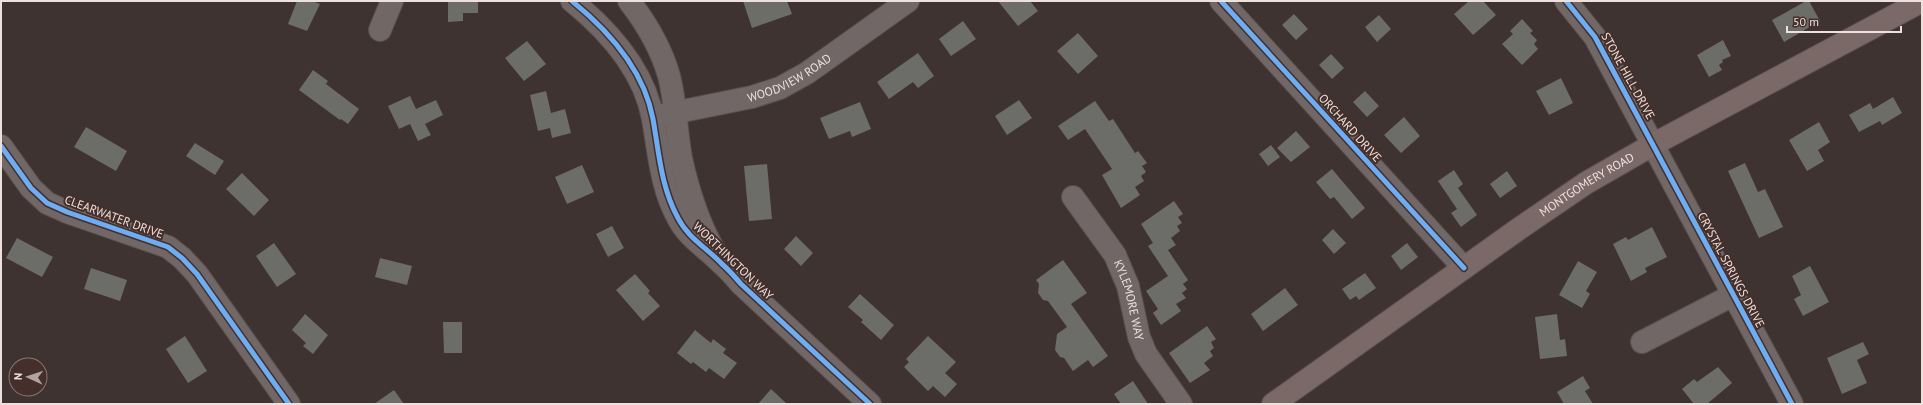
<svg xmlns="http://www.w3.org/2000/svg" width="1923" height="405" font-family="'PT Sans',sans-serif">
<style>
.building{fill:#6c6c68}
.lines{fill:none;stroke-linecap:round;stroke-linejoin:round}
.minor-casing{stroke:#5a4f4d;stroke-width:24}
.major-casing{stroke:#5a4f4d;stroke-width:24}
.minor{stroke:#706766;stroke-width:22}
.major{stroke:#7a6967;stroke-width:22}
.cycleway-casing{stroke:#452f2b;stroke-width:8}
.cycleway{stroke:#6dadf4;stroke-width:5}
.labels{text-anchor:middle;stroke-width:4;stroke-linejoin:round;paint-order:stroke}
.street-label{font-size:12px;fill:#eee0dd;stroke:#452f2b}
</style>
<rect width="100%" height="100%" fill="#3f3331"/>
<path class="building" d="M 297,1 L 312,1 L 320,4 L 307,31 L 288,24 Z
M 448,1 L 478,1 L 478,13 L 463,13 L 463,21 L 448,22 Z
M 743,1 L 787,1 L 792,14 L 752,28 Z
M 998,1 L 1030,1 L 1038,11 L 1018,26 Z
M 1469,1 L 1483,1 L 1496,15 L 1473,35 L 1454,14 Z
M 1806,1 L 1809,1 L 1820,21 L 1784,42 L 1772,20 Z
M 1294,14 L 1308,29 L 1296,40 L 1282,25 Z
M 1379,15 L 1391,29 L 1377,42 L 1365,27 Z
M 1522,19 L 1533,31 L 1530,33 L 1537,40 L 1534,44 L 1538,49 L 1522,65 L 1502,44 L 1513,34 L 1510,31 Z
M 963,21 L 976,39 L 951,56 L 939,39 Z
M 1078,33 L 1098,56 L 1078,74 L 1057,51 Z
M 1723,40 L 1731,56 L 1722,60 L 1723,62 L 1719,65 L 1722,70 L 1709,77 L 1697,55 Z
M 527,41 L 546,64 L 524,81 L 505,58 Z
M 918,53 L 934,76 L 918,88 L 913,82 L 889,99 L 877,82 Z
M 1331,54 L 1344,68 L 1332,79 L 1319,65 Z
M 313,70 L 328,81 L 326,84 L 359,109 L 348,124 L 341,119 L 340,120 L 299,90 Z
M 1561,78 L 1573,103 L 1549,115 L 1536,91 Z
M 546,91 L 551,113 L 565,109 L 571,133 L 552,138 L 550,128 L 538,131 L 530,95 Z
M 1365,91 L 1379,106 L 1367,117 L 1353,102 Z
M 410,96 L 416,109 L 436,100 L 443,115 L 425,124 L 431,135 L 418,141 L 410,124 L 399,129 L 388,106 Z
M 1893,97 L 1902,113 L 1882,125 L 1880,121 L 1859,132 L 1849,115 L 1870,103 L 1873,109 Z
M 1019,100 L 1032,118 L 1007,135 L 995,116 Z
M 1095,101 L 1109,121 L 1113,119 L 1135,153 L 1138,151 L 1147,163 L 1142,166 L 1146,172 L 1141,176 L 1144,181 L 1135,187 L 1140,195 L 1121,208 L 1102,175 L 1112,169 L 1085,129 L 1068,140 L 1058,126 Z
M 860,102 L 871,129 L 852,137 L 850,131 L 829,139 L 820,118 Z
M 1404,117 L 1420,136 L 1401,153 L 1384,135 Z
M 1819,122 L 1830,142 L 1818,150 L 1824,161 L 1807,171 L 1789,140 Z
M 86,127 L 127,151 L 116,171 L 74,147 Z
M 1296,131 L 1310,147 L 1291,162 L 1277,148 Z
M 195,143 L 224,161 L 215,175 L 186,156 Z
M 1271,145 L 1280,157 L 1268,166 L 1259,154 Z
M 1745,163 L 1758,192 L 1765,189 L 1783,227 L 1759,238 L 1728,171 Z
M 767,164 L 772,219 L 749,221 L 744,166 Z
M 582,165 L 594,192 L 567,204 L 555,177 Z
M 1332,169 L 1365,208 L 1352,219 L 1334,197 L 1330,199 L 1316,182 Z
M 1454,170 L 1463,184 L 1458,188 L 1477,215 L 1461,227 L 1451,213 L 1457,209 L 1438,181 Z
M 1507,171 L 1517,186 L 1500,198 L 1490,184 Z
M 242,173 L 269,200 L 254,216 L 226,189 Z
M 1174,201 L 1183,214 L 1178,217 L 1182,223 L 1177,226 L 1180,231 L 1171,238 L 1176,245 L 1168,250 L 1188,280 L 1183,284 L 1187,289 L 1182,293 L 1186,298 L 1176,304 L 1181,311 L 1161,325 L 1153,313 L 1158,309 L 1146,291 L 1168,276 L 1148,246 L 1153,243 L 1141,224 Z
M 612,226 L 624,248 L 608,257 L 596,234 Z
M 1652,227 L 1667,257 L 1645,268 L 1647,272 L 1631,281 L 1613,244 L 1626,237 L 1628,240 Z
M 1333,229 L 1346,243 L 1334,254 L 1322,240 Z
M 796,236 L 813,253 L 801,266 L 784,249 Z
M 17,238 L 53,257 L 42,277 L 6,258 Z
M 274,243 L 296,274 L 277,287 L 256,256 Z
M 1407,243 L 1418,257 L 1401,270 L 1391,256 Z
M 380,258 L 412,266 L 407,285 L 375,277 Z
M 1063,260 L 1087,293 L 1071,304 L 1108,356 L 1093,367 L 1088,360 L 1073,371 L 1064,358 L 1060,357 L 1055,350 L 1057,334 L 1067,327 L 1048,301 L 1043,300 L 1038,293 L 1039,284 L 1036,280 Z
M 1578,261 L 1597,272 L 1586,291 L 1590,294 L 1582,308 L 1559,295 Z
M 1810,266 L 1829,302 L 1803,316 L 1794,299 L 1801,295 L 1792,276 Z
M 91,268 L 127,280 L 120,301 L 84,289 Z
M 1365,273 L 1376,288 L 1359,300 L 1356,296 L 1350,300 L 1342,289 Z
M 635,274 L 650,291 L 648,293 L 660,306 L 643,321 L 616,290 Z
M 1285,288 L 1298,305 L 1263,331 L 1251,314 Z
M 860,294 L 894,325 L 881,340 L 861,322 L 863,320 L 848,307 Z
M 305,314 L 328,335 L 313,354 L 303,346 L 306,343 L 292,330 Z
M 1557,314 L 1560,340 L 1565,339 L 1567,356 L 1540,359 L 1535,317 Z
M 443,322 L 462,322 L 462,353 L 444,353 Z
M 1207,326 L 1216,339 L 1211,342 L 1214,348 L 1210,351 L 1213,356 L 1204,363 L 1210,370 L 1190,383 L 1169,353 Z
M 695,330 L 711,343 L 713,339 L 726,349 L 723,353 L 737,363 L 724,379 L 709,368 L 706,372 L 693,362 L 691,364 L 677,353 Z
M 185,336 L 207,371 L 188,383 L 166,349 Z
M 928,336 L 956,362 L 945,373 L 957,384 L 945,397 L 933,386 L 928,391 L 904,367 L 909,362 L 906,359 Z
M 1863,342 L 1869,354 L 1857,360 L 1867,383 L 1842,394 L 1827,358 Z
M 1718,367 L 1732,383 L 1707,404 L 1694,404 L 1682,389 L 1694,379 L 1697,382 Z
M 1583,376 L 1590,388 L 1585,391 L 1593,404 L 1564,404 L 1557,392 Z
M 1133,381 L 1148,404 L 1121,404 L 1114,394 Z
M 771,389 L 787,404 L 758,404 Z
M 394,390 L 404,404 L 374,404 Z"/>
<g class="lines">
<defs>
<g id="minor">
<path d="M 572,1 C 609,31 644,70 653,119 C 659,153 661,187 678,218 C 688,238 707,248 722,264 C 729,270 735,277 741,284 L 870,404"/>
<path d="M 629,1 C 647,24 661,48 669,76 C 676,103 676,131 681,158 C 688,190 698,222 714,250"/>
<path d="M 1221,1 L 1464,268"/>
<path d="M 1566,1 L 1595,37 L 1792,404"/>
<path d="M 380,30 L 392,1"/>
<path id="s1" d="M 653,117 L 752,97 L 780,88 L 807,73 L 908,1"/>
<path d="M 1,146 L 31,188 L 47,203 L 67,212 L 168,247 L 182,258 L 197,274 L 289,404"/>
<path id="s2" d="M 1073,197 L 1115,255 L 1128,286 L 1139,337 L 1146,354 L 1181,404"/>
<path d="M 1642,342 L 1733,295"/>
</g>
<g id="major">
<path id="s3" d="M 1273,404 L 1520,228 L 1586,183 L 1654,144 L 1922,1"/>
</g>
</defs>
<use href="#minor" class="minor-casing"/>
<use href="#major" class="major-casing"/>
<use href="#minor" class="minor"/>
<use href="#major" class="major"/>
<defs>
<path id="cycleway" d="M 572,1 C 609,31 644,70 653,119 C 659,153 661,187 678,218 C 688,238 707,248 722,264 C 729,270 735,277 741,284 L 870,404
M 1221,1 L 1464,268
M 1566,1 L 1595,37 L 1792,404
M 1,146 L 31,188 L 47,203 L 67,212 L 168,247 L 182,258 L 197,274 L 289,404"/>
</defs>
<use href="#cycleway" class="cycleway-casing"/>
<use href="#cycleway" class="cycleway"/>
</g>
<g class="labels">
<g class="street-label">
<text dy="4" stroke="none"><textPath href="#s1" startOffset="143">WOODVIEW ROAD</textPath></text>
<text transform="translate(1628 76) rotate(61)" y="4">STONE HILL DRIVE</text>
<text transform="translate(1350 128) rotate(48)" y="4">ORCHARD DRIVE</text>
<text dy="4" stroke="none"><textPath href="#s3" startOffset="383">MONTGOMERY ROAD</textPath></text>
<text transform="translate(114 217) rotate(20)" y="4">CLEARWATER DRIVE</text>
<text transform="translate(733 261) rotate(44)" y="4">WORTHINGTON WAY</text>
<text transform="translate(1731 270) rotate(62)" y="4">CRYSTAL SPRINGS DRIVE</text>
<text dy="4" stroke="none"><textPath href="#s2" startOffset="119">KYLEMORE WAY</textPath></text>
</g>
</g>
<rect width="1923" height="405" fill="none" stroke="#eee0dd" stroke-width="4"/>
<g transform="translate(28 377) rotate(273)"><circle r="19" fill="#452f2b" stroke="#897672"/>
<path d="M0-3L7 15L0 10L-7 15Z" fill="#b1a3a1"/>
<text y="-6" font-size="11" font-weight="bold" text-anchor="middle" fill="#eee0dd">N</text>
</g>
<path d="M1787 26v6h114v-6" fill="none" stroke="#eee0dd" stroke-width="2"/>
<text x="1793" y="26" font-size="12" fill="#eee0dd" stroke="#452f2b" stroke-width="3" paint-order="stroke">50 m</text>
</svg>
